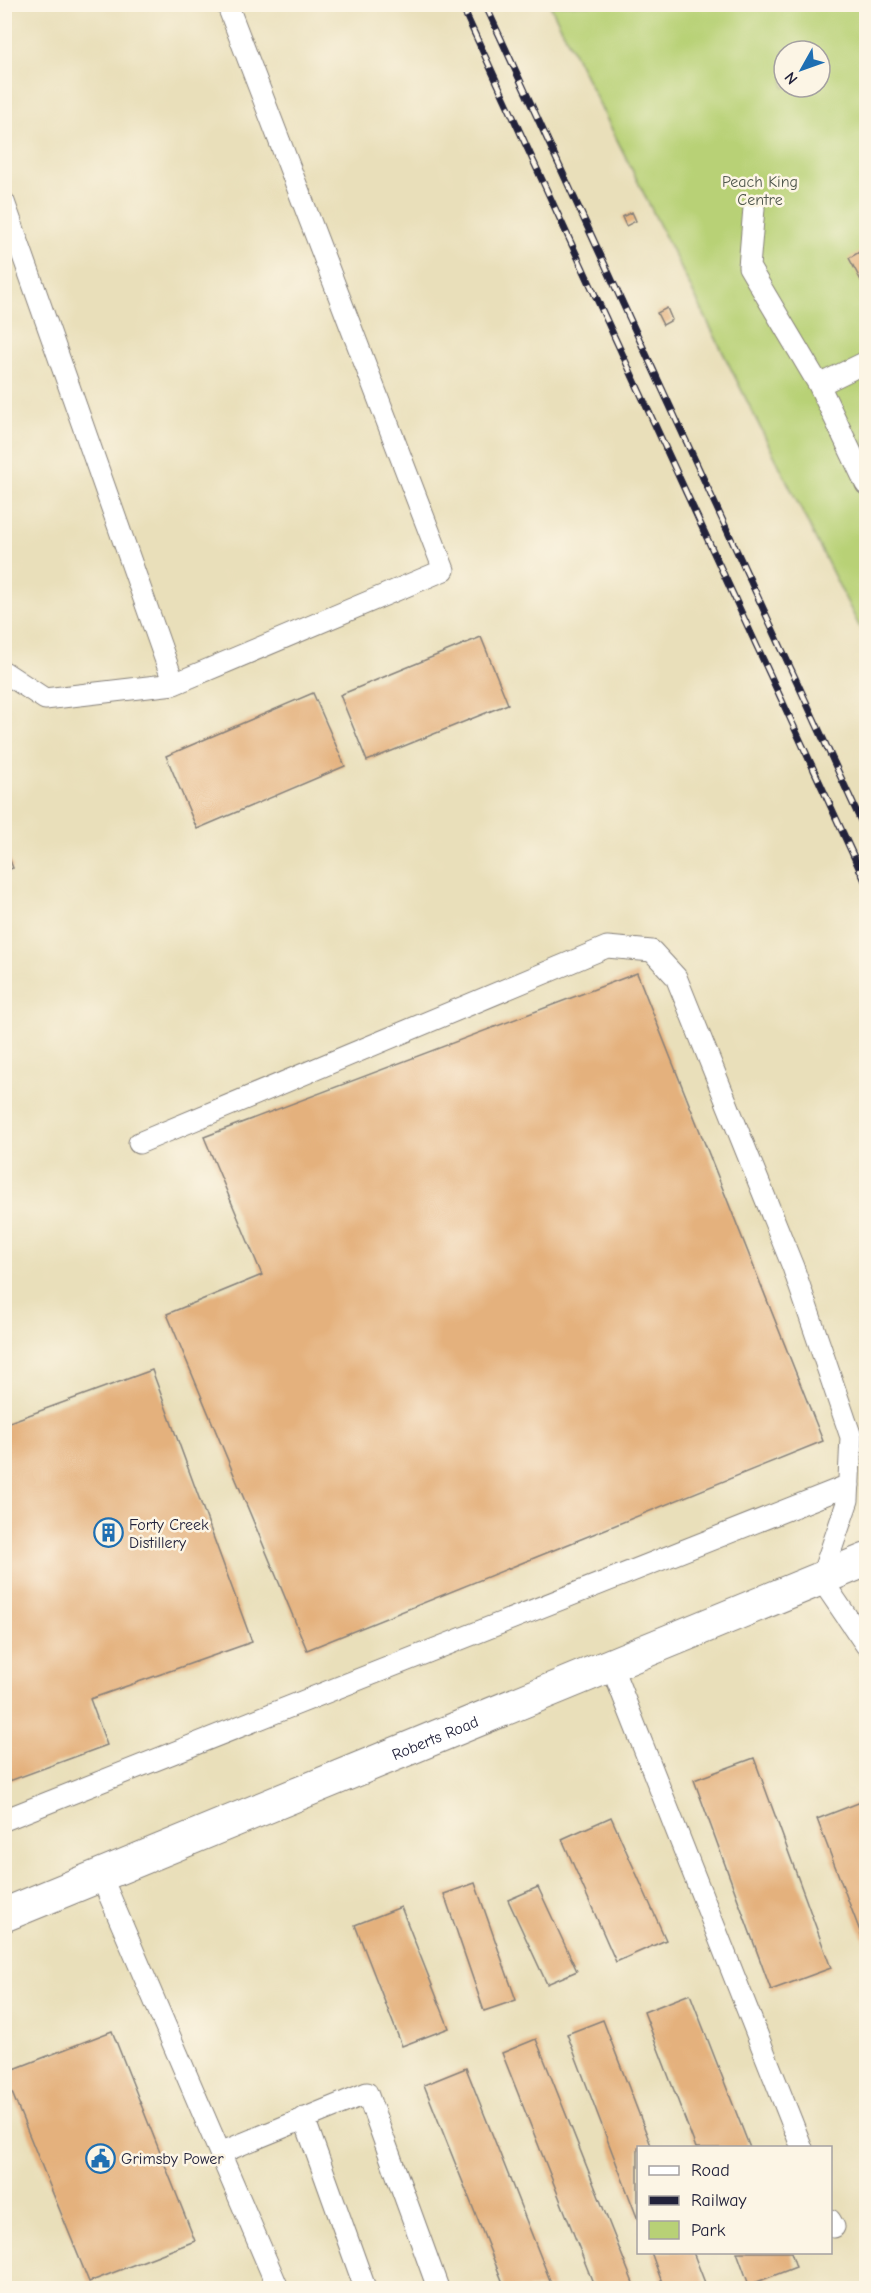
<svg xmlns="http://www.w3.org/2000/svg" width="871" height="2293" font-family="'Comic Neue',sans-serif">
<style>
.green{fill:#b8d176;stroke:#6d7a58;stroke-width:1.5;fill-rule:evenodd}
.building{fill:#e4b17d}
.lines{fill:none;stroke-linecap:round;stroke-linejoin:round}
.lane-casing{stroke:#86807a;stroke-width:23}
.street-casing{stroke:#86807a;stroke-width:35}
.lane{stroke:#fff;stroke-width:21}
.street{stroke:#fff;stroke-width:33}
.rail-casing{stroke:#22223b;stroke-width:7}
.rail{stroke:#fcf5e5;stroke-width:4.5;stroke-dasharray:14;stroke-linecap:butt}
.labels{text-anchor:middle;stroke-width:5;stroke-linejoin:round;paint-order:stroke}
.park-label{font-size:16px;fill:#4f574d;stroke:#fcf5e5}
.poi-label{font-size:16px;fill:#22223b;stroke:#fcf5e5;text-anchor:start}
.street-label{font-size:16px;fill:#22223b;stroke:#fcf5e5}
</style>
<rect width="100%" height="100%" fill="#fcf5e5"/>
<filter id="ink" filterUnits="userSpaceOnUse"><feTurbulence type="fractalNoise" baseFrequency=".0167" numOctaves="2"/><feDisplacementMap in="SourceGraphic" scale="12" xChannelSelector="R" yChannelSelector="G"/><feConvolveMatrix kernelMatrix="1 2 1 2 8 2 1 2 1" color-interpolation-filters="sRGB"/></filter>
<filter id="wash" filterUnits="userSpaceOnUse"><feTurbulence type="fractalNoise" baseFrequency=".008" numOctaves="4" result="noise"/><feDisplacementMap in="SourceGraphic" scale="24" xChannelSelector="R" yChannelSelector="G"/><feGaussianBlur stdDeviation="1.35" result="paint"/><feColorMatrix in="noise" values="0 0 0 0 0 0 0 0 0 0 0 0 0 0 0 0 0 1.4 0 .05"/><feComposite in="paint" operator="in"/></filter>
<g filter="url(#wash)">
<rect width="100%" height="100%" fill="#e9dfba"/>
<path class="green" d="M 550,5 L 866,5 L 866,640 ZM 784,51 L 820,51 L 820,87 L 784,87 Z"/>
<g id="blocks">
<path class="building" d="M 632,212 L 636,221 L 626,226 L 622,217 Z
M 866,248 L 866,290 L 849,258 Z
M 667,308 L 672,320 L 663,325 L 657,313 Z
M 481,637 L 508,704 L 367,761 L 340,695 Z
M 313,693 L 345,766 L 197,829 L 166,756 Z
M 4,845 L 13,868 L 4,871 Z
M 637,973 L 823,1441 L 307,1650 L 167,1314 L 262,1275 L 204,1137 Z
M 152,1370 L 252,1642 L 90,1699 L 107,1745 L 4,1783 L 4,1424 Z
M 754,1758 L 831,1968 L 771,1990 L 694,1780 Z
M 866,1800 L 866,1947 L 817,1819 Z
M 611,1817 L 666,1940 L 616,1962 L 562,1839 Z
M 475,1883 L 516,2000 L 484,2011 L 444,1894 Z
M 538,1887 L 577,1971 L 547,1984 L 508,1900 Z
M 401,1907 L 449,2028 L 402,2046 L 355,1925 Z
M 690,1994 L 750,2148 L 696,2148 L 644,2012 Z
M 603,2020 L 652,2148 L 638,2148 L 638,2220 L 567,2034 Z
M 112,2031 L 195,2241 L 89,2282 L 4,2073 Z
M 536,2039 L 635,2288 L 595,2288 L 502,2053 Z
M 466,2068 L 553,2288 L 505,2288 L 424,2085 Z
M 651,2252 L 693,2252 L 707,2288 L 664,2288 Z
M 737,2252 L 791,2252 L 796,2267 L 749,2285 Z"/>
</g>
</g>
<g filter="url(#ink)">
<use href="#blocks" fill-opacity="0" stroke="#86807a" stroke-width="1.5"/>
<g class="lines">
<defs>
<path id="lane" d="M 4,202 L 174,684
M 754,208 L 749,267 L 819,385 L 866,484
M 819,385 L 866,362
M 4,672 L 45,699 L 174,684 L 444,570 L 227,4
M 139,1143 L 607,947 L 652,951 L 676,977 L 793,1267 L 851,1437 L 848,1500 L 821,1579 L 866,1645
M 611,1665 L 802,2148
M 4,1820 L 849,1485
M 101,1876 L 278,2288
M 304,2118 L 365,2288
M 220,2153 L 367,2093 L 438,2288
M 830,2220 L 834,2227"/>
<g id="street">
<path id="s1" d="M 4,1915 L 866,1560"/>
</g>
</defs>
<use href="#lane" class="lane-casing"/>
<use href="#street" class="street-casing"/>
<use href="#lane" class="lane"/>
<use href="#street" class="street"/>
<defs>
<path id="rail" d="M 461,4 L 866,883
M 485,4 L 866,832"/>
</defs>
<use href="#rail" class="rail-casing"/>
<use href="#rail" class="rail"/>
</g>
</g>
<defs>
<symbol id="building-ring" viewBox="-11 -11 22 22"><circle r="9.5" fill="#fcf5e5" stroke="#1f6fb2" stroke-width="1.5"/><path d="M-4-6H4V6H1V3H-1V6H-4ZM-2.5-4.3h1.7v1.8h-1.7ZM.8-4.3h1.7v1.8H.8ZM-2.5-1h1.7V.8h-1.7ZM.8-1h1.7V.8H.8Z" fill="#1f6fb2"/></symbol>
<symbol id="civic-ring" viewBox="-11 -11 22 22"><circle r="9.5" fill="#fcf5e5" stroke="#1f6fb2" stroke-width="1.5"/><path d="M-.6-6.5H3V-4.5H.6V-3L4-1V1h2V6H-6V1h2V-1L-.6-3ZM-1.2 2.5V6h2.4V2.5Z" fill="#1f6fb2"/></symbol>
</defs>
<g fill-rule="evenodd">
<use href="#building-ring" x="92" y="1516" width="33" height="33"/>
<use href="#civic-ring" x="84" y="2142" width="33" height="33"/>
</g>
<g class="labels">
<g class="park-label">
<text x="760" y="187">Peach King<tspan x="760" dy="18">Centre</tspan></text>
</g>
<g class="poi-label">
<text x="129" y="1530">Forty Creek<tspan x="129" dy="18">Distillery</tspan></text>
<text x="121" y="2164">Grimsby Power</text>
</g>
<g class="street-label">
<text dy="6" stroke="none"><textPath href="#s1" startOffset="466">Roberts Road</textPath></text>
</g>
</g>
<rect width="871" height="2293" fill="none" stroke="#fcf5e5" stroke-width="24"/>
<rect x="637" y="2146" width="195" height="108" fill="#fcf5e5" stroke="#a5a1a1" stroke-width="1.5"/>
<rect x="649" y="2166" width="30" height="9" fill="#ffffff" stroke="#a5a1a1" stroke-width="1.5"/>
<text x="691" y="2176" font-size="18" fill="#22223b">Road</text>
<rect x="649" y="2196" width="30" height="9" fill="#22223b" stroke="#a5a1a1" stroke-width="1.5"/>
<text x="691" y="2206" font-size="18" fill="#22223b">Railway</text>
<rect x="649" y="2221" width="30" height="18" fill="#b8d176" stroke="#a5a1a1" stroke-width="1.5"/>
<text x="691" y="2236" font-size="18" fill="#22223b">Park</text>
<g transform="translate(802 69) rotate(230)"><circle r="28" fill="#fcf5e5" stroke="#a5a1a1" stroke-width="1.5"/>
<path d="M0-4.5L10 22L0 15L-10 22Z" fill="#1f6fb2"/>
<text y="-9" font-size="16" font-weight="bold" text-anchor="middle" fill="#22223b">N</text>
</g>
</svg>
